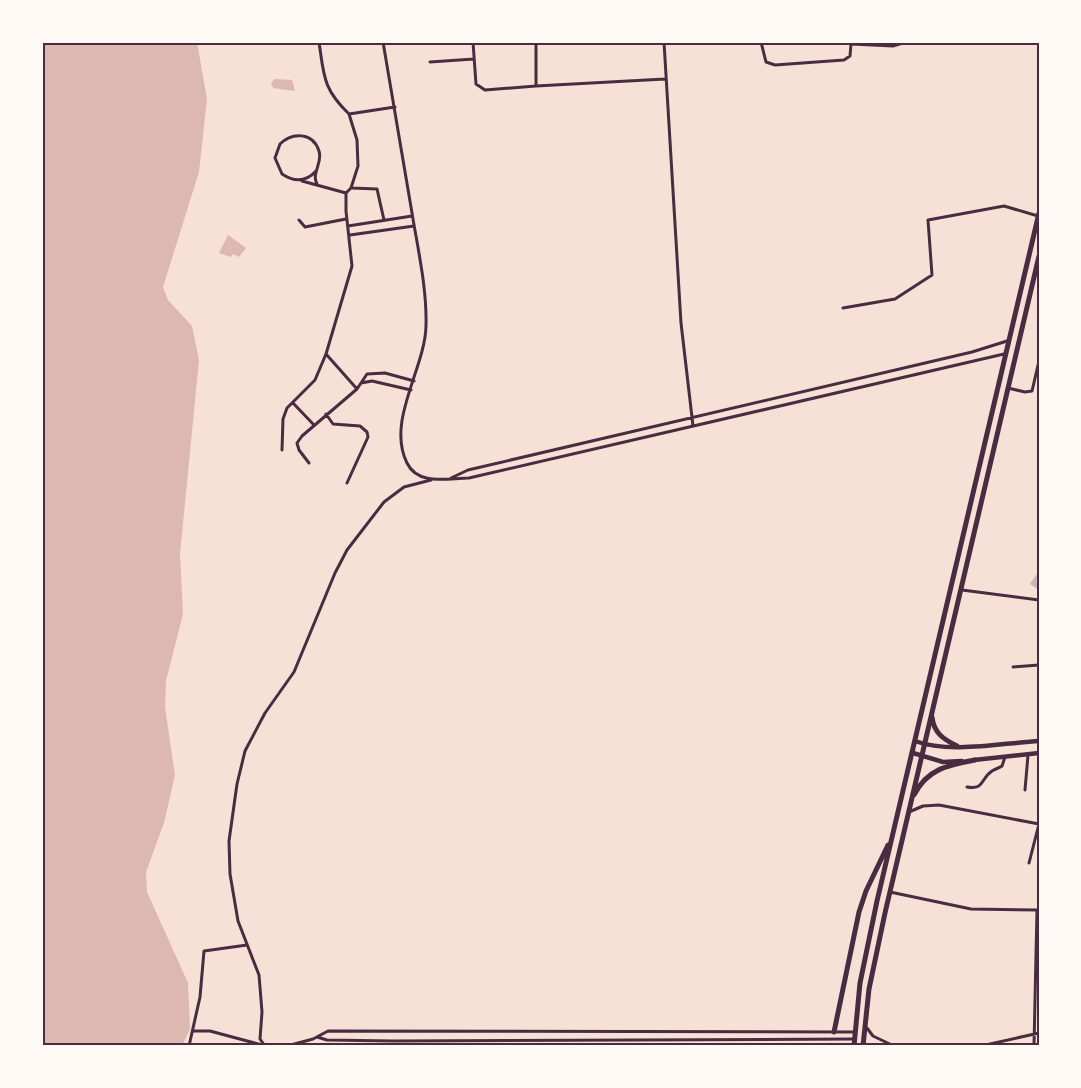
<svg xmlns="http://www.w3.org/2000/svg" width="1081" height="1088" font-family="'DejaVu Sans',sans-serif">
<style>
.water{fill:#dcb8b0}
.building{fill:#ccb4b1}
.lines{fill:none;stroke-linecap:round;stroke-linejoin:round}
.minor{stroke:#4a2c40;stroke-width:3}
.secondary{stroke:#4a2c40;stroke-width:4.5}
.trunk{stroke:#4a2c40;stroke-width:5}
.neatline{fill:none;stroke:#4a2c40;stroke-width:2}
</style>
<rect width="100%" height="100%" fill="#f7e1d7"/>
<path class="water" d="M 42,42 L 197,42 L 207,99 L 199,172 L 163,287 L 168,300 L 192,326 L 199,360 L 180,554 L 183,614 L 166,681 L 165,707 L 175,775 L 164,823 L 146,872 L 147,892 L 188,983 L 190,1029 L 182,1046 L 42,1046 Z
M 275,79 L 292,80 L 295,91 L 273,88 L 271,83 Z
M 228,235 L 246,248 L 239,257 L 233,254 L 231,257 L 219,253 Z"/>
<path class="building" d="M 1039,571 L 1039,590 L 1030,584 Z"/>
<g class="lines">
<path class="minor" d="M 319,42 C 324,76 323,89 349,114 L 395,107
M 383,42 C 393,99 402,156 412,213 C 418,250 427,288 426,326 C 425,369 386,421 407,463 C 418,486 448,478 469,478 L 1004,354
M 473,42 L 476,84 L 485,90 L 536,86 L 536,42
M 664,42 L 681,323 L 693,426
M 761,42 L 766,62 L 775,65 L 844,60 L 850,56 L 851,44 L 893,46 L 906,42
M 430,62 L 474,59
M 536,86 L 665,79
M 316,171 C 306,182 294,182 282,174 L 275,158 L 280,144 C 292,132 313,132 319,151 C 323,163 311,173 317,184
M 302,181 L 346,193
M 352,188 L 377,189 L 384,220
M 299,220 L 305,227 L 346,219
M 348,226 L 412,216
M 350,235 L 414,226
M 843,308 L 895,299 L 932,275 L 928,220 L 1004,206 L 1038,216
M 326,354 L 357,389
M 361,383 L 372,381 L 411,390
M 1008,388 L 1025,392 L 1032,391 L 1039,361
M 293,403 L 314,425
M 326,414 L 333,424 L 360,426 L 367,432 L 368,437 L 347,483
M 282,450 L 283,419 L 287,408 L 315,380 L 326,354 L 352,266 L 346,211 L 346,193 L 351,188 L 358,166 L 357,140 L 349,114
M 309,463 L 299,450 L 297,443 L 302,436 L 357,389 L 367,374 L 385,373 L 414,381
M 451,478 L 468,470 L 972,352 L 1007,341
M 962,590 L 1039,600
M 1013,667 L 1039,665
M 967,787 C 985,790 980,779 992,771 C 995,769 999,768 1002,766 L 1005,757
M 1025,790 L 1028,755
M 909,812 L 923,806 L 939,805 L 1039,824
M 1029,863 L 1039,824
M 890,892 L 971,909 L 1037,910 L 1034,1046
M 867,1028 L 873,1036 L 894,1046
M 194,1031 L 210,1031 L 262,1045
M 317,1037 L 327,1040 L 394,1041 L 854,1039
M 189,1046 L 200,997 L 204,951 L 247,945
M 265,1046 L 260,1039 L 262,1012 L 259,975 L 238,921 L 230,874 L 229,841 L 237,784 L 245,751 L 265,713 L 294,672 L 335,573 L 347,550 L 384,502 L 404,487 L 431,480
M 287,1046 L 313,1039 L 328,1031 L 854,1032
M 981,1046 L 1039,1033"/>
<path class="secondary" d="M 915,741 C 949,754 1003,743 1039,741
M 913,753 L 943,762 L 962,761
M 974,760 L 1039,753"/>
<path class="trunk" d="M 932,717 C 934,733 943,739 957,746
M 914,795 C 927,769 948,765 975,760
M 834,1032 L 859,912 L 866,891 L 888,845
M 854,1046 L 860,983 L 877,901 L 1039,213
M 863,1046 L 869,989 L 885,913 L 1039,256"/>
</g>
<rect width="1081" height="1088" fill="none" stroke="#fffaf5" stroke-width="87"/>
<rect x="44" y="44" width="994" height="1000" class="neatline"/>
</svg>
